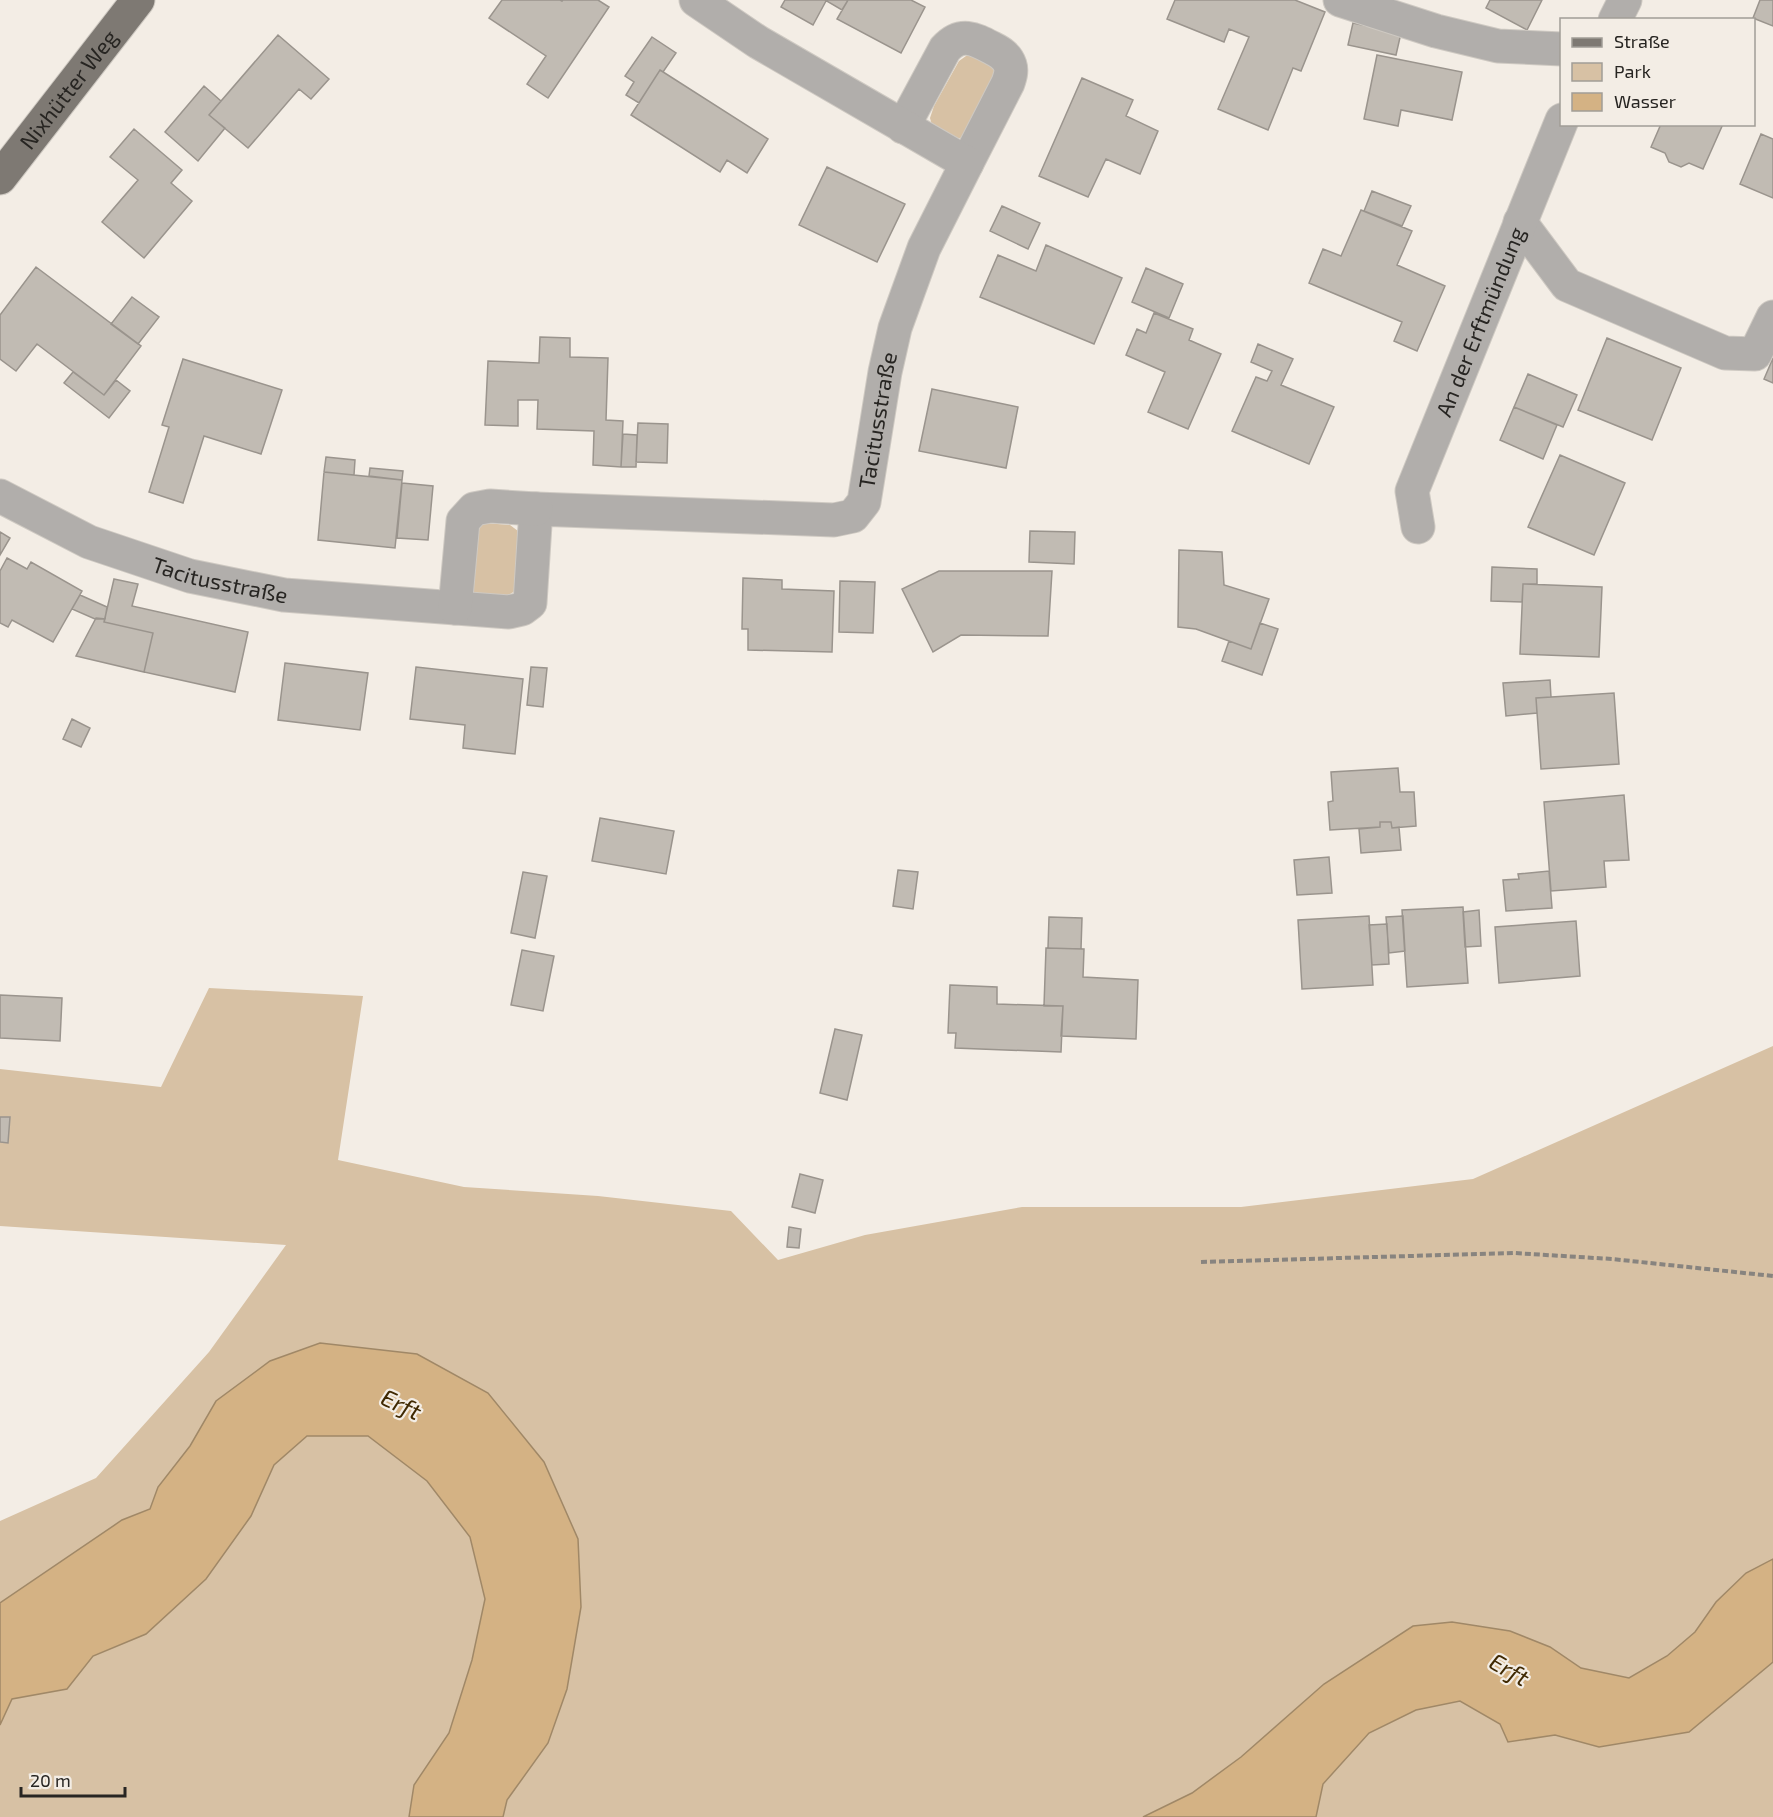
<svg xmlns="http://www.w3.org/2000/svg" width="1773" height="1817" font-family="'Exo 2',sans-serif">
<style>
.green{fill:#d7c1a4}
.water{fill:#d4b284;stroke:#a08867;stroke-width:1.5}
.building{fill:#c1bbb3;stroke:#9a948d;stroke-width:1.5}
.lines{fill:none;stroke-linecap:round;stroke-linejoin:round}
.minor-casing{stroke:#cec9c2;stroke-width:35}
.major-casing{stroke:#cec9c2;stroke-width:35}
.path{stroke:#88847f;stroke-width:4;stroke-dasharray:6 3;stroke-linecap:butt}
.minor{stroke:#b1aeab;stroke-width:33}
.major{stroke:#7e7973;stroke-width:33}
.labels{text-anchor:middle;stroke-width:4.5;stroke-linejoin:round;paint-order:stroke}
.street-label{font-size:22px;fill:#272522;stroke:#f3ede5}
.water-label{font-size:24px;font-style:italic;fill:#3f2801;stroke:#f3ede5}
</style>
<rect width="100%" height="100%" fill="#f3ede5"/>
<path class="green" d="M 978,55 L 999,71 L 966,137 L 953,139 L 932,125 L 930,118 L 934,106 L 959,61 L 966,56 Z
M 484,523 L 510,525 L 522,534 L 515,591 L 505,597 L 479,597 L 467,592 L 472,532 Z
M 209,988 L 363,996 L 338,1160 L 464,1187 L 598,1196 L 731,1211 L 778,1260 L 865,1235 L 1022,1207 L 1241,1207 L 1473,1179 L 1773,1046 L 1773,1559 L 1746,1573 L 1716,1602 L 1695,1632 L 1667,1656 L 1629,1678 L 1581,1668 L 1550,1647 L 1413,1626 L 1324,1684 L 1241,1757 L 1192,1794 L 1143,1817 L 503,1817 L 507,1800 L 548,1743 L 488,1393 L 190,1447 L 158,1487 L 150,1509 L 122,1520 L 0,1603 L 0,1521 L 96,1478 L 209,1352 L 286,1245 L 0,1226 L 0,1069 L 161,1087 Z
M 307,1436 L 368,1436 L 427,1481 L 470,1536 L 485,1599 L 472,1660 L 449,1733 L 414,1785 L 409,1817 L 0,1817 L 0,1725 L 12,1699 L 67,1689 L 93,1656 L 146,1634 L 251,1516 L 274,1465 Z
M 1773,1662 L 1773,1817 L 1316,1817 L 1323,1784 L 1369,1733 L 1416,1710 L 1460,1701 L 1500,1724 L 1508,1742 L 1555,1735 L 1599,1747 L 1689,1732 Z"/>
<path class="water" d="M 320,1343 L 417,1354 L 488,1393 L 544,1462 L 578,1539 L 581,1607 L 567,1689 L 548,1743 L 507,1800 L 503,1817 L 409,1817 L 414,1785 L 449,1733 L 472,1660 L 485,1599 L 470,1537 L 427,1481 L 368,1436 L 307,1436 L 274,1465 L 251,1516 L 206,1579 L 146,1634 L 93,1656 L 67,1689 L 12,1699 L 0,1725 L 0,1603 L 122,1520 L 150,1509 L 158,1487 L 190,1446 L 216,1401 L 270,1361 Z
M 1773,1559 L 1773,1662 L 1689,1732 L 1599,1747 L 1555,1735 L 1508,1742 L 1500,1724 L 1460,1701 L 1416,1710 L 1369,1733 L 1323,1784 L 1316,1817 L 1143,1817 L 1192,1793 L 1241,1757 L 1324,1684 L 1413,1626 L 1452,1622 L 1510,1631 L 1550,1647 L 1581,1668 L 1629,1678 L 1667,1656 L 1695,1632 L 1716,1602 L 1746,1573 Z"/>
<path class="building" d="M 502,0 L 560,0 L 562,1 L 563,0 L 598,0 L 609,7 L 548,98 L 527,84 L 546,56 L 489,18 Z
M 785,0 L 825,0 L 826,1 L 813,25 L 781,7 Z
M 825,0 L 848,0 L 842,10 Z
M 848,0 L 911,0 L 925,7 L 901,53 L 837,19 Z
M 1175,0 L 1295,0 L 1325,12 L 1301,71 L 1293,68 L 1268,130 L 1218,109 L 1249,37 L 1229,29 L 1224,42 L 1167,19 Z
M 1490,0 L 1542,0 L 1527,30 L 1486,8 Z
M 1760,0 L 1773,0 L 1773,26 L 1753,18 Z
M 1353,23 L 1401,33 L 1396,55 L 1348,45 Z
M 278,35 L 329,79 L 311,99 L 299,89 L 248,148 L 209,115 Z
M 652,37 L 676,53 L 663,72 L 660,70 L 639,103 L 626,95 L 634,82 L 625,76 Z
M 1377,55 L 1462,72 L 1452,120 L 1401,110 L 1398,126 L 1364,119 Z
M 660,70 L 768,139 L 747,173 L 727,160 L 720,172 L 631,115 Z
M 1082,78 L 1133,100 L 1126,116 L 1158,131 L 1140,174 L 1106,159 L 1088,197 L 1039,176 Z
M 204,86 L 221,101 L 209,115 L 225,128 L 198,161 L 165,132 Z
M 1661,124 L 1723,124 L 1703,169 L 1689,163 L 1681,167 L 1669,162 L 1665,153 L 1651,147 Z
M 134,129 L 182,170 L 171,183 L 192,201 L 144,258 L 102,222 L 138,180 L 110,157 Z
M 1761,134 L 1773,139 L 1773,198 L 1740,184 Z
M 827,167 L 905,204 L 877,262 L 799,225 Z
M 1372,191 L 1411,206 L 1402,226 L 1364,211 Z
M 1002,206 L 1040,223 L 1028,249 L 990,231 Z
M 1361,210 L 1412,231 L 1397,265 L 1445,286 L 1417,351 L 1394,341 L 1402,322 L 1309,283 L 1323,249 L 1341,256 Z
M 1046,245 L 1122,278 L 1094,344 L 980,297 L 998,255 L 1036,271 Z
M 36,267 L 141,346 L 104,395 L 37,344 L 16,371 L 0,359 L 0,315 Z
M 1146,268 L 1183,284 L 1169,318 L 1132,302 Z
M 132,297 L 159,317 L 138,344 L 111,324 Z
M 1154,313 L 1193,329 L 1189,340 L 1221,354 L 1188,429 L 1148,412 L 1165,372 L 1126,355 L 1137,329 L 1146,333 Z
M 540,337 L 570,338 L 570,357 L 608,358 L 606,420 L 623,421 L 621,467 L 593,465 L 594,431 L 537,429 L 538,400 L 518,400 L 518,426 L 485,425 L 488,361 L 539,363 Z
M 1607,338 L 1681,368 L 1652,440 L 1578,410 Z
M 1258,344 L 1293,359 L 1281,385 L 1334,407 L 1309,464 L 1232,431 L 1256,377 L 1267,381 L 1272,371 L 1251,362 Z
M 1773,358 L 1773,383 L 1764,379 Z
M 183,359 L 282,390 L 261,454 L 204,436 L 183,503 L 149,492 L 169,427 L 162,425 Z
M 73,372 L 104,395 L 116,380 L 130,391 L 109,418 L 64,383 Z
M 1528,374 L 1577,395 L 1563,427 L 1514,407 Z
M 932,389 L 1018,407 L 1006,468 L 919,451 Z
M 1514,407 L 1557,425 L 1543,459 L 1500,440 Z
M 638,423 L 668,424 L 667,463 L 636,462 Z
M 623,434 L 637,435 L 636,467 L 621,467 Z
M 1560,455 L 1625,483 L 1594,555 L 1528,527 Z
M 326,457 L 355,460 L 354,475 L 324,472 Z
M 370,468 L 403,471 L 402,480 L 369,476 Z
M 324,472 L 402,480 L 395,548 L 318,540 Z
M 402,483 L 433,486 L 428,540 L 397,538 Z
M 1030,531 L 1075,532 L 1074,564 L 1029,562 Z
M 0,532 L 10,538 L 0,555 Z
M 1179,550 L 1222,552 L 1224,585 L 1269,599 L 1251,649 L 1196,629 L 1178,627 Z
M 7,558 L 27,569 L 31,562 L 82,591 L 53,642 L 12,620 L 8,627 L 0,623 L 0,571 Z
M 1492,567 L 1537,569 L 1537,584 L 1523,584 L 1522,602 L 1491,601 Z
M 939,571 L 1052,571 L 1048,636 L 961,635 L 933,652 L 902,589 Z
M 743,578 L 782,580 L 782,589 L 834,591 L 832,652 L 748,650 L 748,629 L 742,629 Z
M 114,579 L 138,584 L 132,606 L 248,632 L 235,692 L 144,672 L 153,633 L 104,622 Z
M 840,581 L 875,582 L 873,633 L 839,632 Z
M 1523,584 L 1602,587 L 1599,657 L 1520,654 Z
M 80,595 L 107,607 L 105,619 L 95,619 L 72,609 Z
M 96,618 L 105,619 L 104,622 L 153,633 L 144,672 L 76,656 Z
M 1260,623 L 1278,629 L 1262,675 L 1222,661 L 1229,641 L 1251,649 Z
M 285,663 L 368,673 L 360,730 L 278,720 Z
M 416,667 L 523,679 L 515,754 L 463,748 L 465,725 L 410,719 Z
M 531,667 L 547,668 L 543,707 L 527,705 Z
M 1550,680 L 1551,697 L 1536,698 L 1537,713 L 1506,716 L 1503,683 Z
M 1614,693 L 1619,764 L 1541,769 L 1536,698 Z
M 72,719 L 90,728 L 81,747 L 63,739 Z
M 1398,768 L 1400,792 L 1414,792 L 1416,826 L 1392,828 L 1391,822 L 1380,822 L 1380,827 L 1330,830 L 1328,802 L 1333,801 L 1331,772 Z
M 1624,795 L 1629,860 L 1604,861 L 1606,887 L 1551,891 L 1544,802 Z
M 600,818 L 674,831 L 666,874 L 592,861 Z
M 1380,822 L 1391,822 L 1392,828 L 1399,827 L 1401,850 L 1361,853 L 1359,829 L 1380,827 Z
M 1329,857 L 1332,893 L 1297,895 L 1294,860 Z
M 898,870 L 918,872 L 913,909 L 893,906 Z
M 1549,871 L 1552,908 L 1506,911 L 1503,880 L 1519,879 L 1518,874 Z
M 523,872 L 547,876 L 535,938 L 511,933 Z
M 1463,907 L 1468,983 L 1407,987 L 1402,910 Z
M 1479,910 L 1481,946 L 1465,947 L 1463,912 Z
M 1369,916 L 1373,985 L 1302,989 L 1298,920 Z
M 1403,916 L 1405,951 L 1389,953 L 1386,917 Z
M 1049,917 L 1082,918 L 1081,949 L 1048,948 Z
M 1576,921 L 1580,976 L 1499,983 L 1495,927 Z
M 1387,924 L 1389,964 L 1372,965 L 1369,925 Z
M 1046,948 L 1084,949 L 1083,977 L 1138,980 L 1136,1039 L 1061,1036 L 1063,1006 L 1044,1006 Z
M 522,950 L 554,956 L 543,1011 L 511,1005 Z
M 950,985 L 997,987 L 997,1004 L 1063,1006 L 1061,1052 L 955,1048 L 956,1033 L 948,1033 Z
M 0,995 L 62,998 L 60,1041 L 0,1038 Z
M 835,1029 L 862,1035 L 847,1100 L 820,1093 Z
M 0,1117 L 10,1117 L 8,1143 L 0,1142 Z
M 800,1174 L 823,1180 L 815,1213 L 792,1207 Z
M 789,1227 L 801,1229 L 799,1248 L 787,1247 Z"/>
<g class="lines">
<defs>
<g id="minor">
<path d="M 1340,0 L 1436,31 L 1498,46 L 1562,49"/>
<path d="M 1615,20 L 1625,0"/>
<path d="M 903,127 L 945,49 C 961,31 975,39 992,48 C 1000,52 1007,56 1010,65 C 1012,71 1010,77 1008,83 L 967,163"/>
<path d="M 1520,222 L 1567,285 L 1725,353 L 1755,354 L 1773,317"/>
<path id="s1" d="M 0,496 L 89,542 L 190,576 L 284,595 L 509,612 L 522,609 L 530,603 L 536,509 L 834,520 L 853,516 L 864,502 L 885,372 L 895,328 L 924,248 L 967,163 L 758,42 L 696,0"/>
<path id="s2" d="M 1418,527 L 1412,491 L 1562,120"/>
<path d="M 455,608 L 463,521 L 474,509 L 490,506 L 536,509"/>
</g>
<g id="major">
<path id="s3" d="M 0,178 L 138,0"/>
</g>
</defs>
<use href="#minor" class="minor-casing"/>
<use href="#major" class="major-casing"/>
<path class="path" d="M 1201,1262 L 1514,1253 L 1612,1259 L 1773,1276"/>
<use href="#minor" class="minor"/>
<use href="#major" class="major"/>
</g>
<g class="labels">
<g class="street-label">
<text dy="8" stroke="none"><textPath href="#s3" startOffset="112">Nixhütter Weg</textPath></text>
<text dy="8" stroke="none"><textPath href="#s2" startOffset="219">An der Erftmündung</textPath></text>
<text dy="8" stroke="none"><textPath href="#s1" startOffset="1064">Tacitusstraße</textPath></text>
<text dy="8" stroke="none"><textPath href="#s1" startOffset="237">Tacitusstraße</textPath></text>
</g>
<g class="water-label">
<text transform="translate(401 1405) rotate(25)" y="8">Erft</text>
<text transform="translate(1509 1670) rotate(30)" y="8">Erft</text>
</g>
</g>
<rect x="1560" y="18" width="195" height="108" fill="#f3ede5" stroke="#a19d97" stroke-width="1.5"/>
<rect x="1572" y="38" width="30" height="9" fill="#7e7973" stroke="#a19d97" stroke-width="1.5"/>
<text x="1614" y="48" font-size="18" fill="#272522">Straße</text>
<rect x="1572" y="63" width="30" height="18" fill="#d7c1a4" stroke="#a19d97" stroke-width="1.5"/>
<text x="1614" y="78" font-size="18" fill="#272522">Park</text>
<rect x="1572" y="93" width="30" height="18" fill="#d4b284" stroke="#a19d97" stroke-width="1.5"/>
<text x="1614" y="108" font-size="18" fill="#272522">Wasser</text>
<path d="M21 1787v9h104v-9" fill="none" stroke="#272522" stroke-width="3"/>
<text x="30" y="1787" font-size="18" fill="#272522" stroke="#f3ede5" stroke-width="4.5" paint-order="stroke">20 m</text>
</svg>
